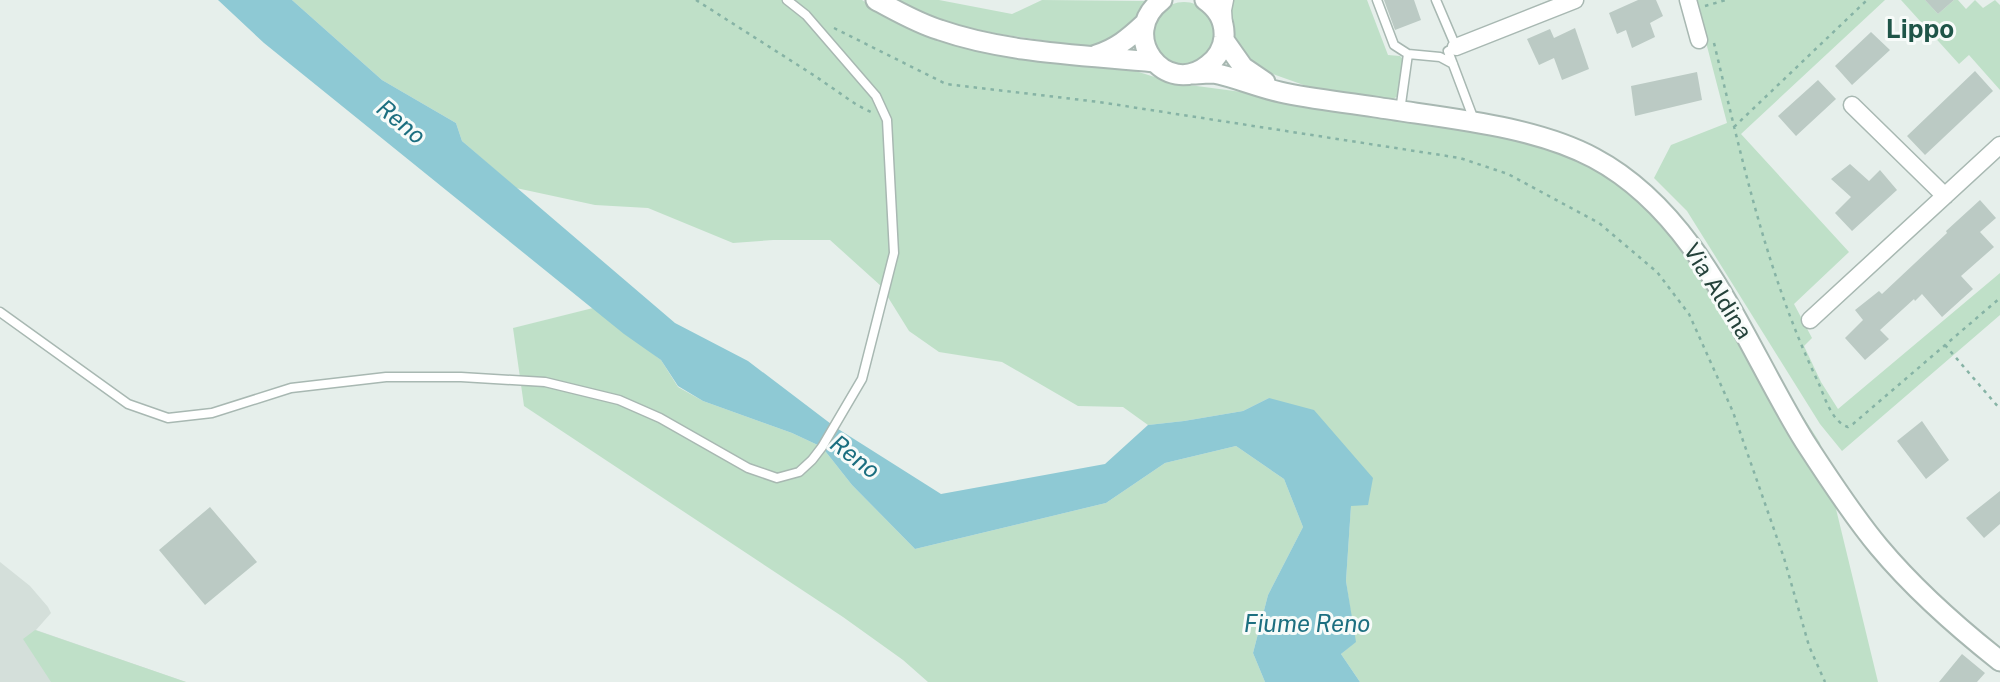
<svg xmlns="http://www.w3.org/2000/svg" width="2000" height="682" font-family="'Public Sans',sans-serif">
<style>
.built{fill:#d4dfda}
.green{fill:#bfe0c8}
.water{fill:#8ec9d4}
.building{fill:#bbcac4}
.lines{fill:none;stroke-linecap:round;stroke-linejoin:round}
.service-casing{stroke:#a8b8b2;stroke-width:11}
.minor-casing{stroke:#a8b8b2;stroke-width:19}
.tertiary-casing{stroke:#a8b8b2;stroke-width:23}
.path{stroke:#86b3a5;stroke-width:2.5;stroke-dasharray:3.5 5;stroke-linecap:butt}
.service{stroke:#fff;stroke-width:8}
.minor{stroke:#fff;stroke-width:16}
.tertiary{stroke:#fff;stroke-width:19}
.labels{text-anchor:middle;stroke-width:6;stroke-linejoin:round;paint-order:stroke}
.street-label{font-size:23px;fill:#24423a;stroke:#f7fbf9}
.water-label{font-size:24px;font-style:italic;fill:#1c6f80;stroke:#f7fbf9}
.quarter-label{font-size:26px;font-weight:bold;fill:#1f5548;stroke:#f7fbf9}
</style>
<rect width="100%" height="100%" fill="#e6efeb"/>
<path class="built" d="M 0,562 L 30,586 L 48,607 L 51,613 L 36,630 L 186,682 L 0,682 Z"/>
<path class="green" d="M 292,0 L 862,0 L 880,11 L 945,42 L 1129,69 L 1174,83 L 1355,107 L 1589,148 L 1704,262 L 1820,443 L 1878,682 L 1360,682 L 1341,654 L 1355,642 L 1346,581 L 1351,505 L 1269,398 L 1243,411 L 1184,421 L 1148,425 L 1123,407 L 1078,406 L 1002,362 L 939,352 L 909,331 L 881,286 L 830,240 L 773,240 L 733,243 L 648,208 L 595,205 L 516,188 L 462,141 L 456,123 L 382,80 Z
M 897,0 L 939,0 L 1012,14 L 1042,0 L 1145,1 L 1139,20 L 1099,46 L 1075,45 L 999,34 L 937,21 Z
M 1234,0 L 1367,0 L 1388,55 L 1400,56 L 1403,59 L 1398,96 L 1388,102 L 1312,88 L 1256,68 L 1235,42 L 1230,13 L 1231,4 Z
M 1695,0 L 1885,0 L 1741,134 L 1849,252 L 1794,304 L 1812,338 L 1804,346 L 1821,382 L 1838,409 L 2000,273 L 2000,315 L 1842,451 L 1820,424 L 1687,211 L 1654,178 L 1671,145 L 1727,123 Z
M 1901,0 L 1925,0 L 1938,14 L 1954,0 L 1958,0 L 1966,9 L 1975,0 L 1983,8 L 1995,0 L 2000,5 L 2000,90 L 1969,55 L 1959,64 Z
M1153 33a31 31 0 1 1 62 0a31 31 0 1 1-62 0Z
M 593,308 L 661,360 L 678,387 L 703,401 L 792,433 L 822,447 L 852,485 L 915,549 L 1106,503 L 1165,463 L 1236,446 L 1284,479 L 1303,527 L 1268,595 L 1253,653 L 1265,682 L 928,682 L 903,660 L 843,617 L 524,406 L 513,328 Z
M 35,630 L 186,682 L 51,682 L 23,639 Z"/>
<path class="water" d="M 218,0 L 292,0 L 382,80 L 456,123 L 462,141 L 675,323 L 748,361 L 835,427 L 941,494 L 1105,464 L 1148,425 L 1184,421 L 1243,411 L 1269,398 L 1314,410 L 1373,478 L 1368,505 L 1351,506 L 1346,581 L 1356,642 L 1341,654 L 1360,682 L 1265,682 L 1253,653 L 1268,595 L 1303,527 L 1284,479 L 1236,446 L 1165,463 L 1106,503 L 915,549 L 852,485 L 822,447 L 792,433 L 703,401 L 678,386 L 661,360 L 624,334 L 264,43 Z"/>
<path class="building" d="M 1384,0 L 1414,0 L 1421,20 L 1395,30 Z
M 1638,0 L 1656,0 L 1663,16 L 1650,23 L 1655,37 L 1632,48 L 1626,30 L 1617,34 L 1609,13 Z
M 1925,0 L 1954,0 L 1938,14 Z
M 1575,28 L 1589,69 L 1562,80 L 1554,58 L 1539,65 L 1527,39 L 1550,29 L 1554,38 Z
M 1871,32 L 1890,50 L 1852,85 L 1835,66 Z
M 1975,71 L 1993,91 L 1925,155 L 1907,136 Z
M 1697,72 L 1702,100 L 1635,116 L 1631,86 Z
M 1818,80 L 1836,99 L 1796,136 L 1778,116 Z
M 1850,164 L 1869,181 L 1880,170 L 1897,190 L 1852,231 L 1835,213 L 1851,197 L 1831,179 Z
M 1980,200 L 1996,218 L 1980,232 L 1994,247 L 1961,276 L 1973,289 L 1942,317 L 1922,294 L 1915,301 L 1914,299 L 1880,330 L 1889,339 L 1865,360 L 1845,338 L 1863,320 L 1855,310 L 1879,291 L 1882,294 L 1947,233 L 1946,231 Z
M 1922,421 L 1949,460 L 1926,479 L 1897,441 Z
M 2000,491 L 2000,524 L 1984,538 L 1966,518 Z
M 210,507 L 257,562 L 205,605 L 159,550 Z
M 1962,654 L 1985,673 L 1977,682 L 1939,682 Z"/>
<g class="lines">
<defs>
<path id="service" d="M 1377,0 L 1394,45 L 1408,54 L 1400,111
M 1436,0 L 1456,47 L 1448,51 L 1474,120
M 1408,54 L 1440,57 L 1453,64
M 0,312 L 128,404 L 168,418 L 212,413 L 291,388 L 386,377 L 461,377 L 545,382 L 619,400 L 660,418 L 748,468 L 777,478 L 799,472 L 812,460 L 822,447 L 862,379 L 894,253 L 887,120 L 876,96 L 806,15 L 787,0"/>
<path id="minor" d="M 1688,0 L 1699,40
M 1224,26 L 1223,10 L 1225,0
M 1456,47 L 1575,0
M 1852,105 L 1945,196
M 1810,320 L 2000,145"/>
<path id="tertiary" d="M 876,0 C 897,11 917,23 940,30 C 1006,53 1084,55 1154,62
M 1162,0 C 1116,35 1166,99 1208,65 C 1217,58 1223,48 1224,37 C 1225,22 1218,9 1205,0
M 1224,40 L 1243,67 L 1265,82
M 1096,55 C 1116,49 1129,38 1144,24
M 1191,74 C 1198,74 1206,73 1213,73 C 1235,77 1257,87 1280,92 C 1311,99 1343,102 1375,107 C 1443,118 1533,125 1594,158 C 1701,215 1744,344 1805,442 C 1827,476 1853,516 1879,547 C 1915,590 1957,627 2000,661"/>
</defs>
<use href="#service" class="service-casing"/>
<use href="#minor" class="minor-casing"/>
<use href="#tertiary" class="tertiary-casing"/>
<path class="path" d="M 696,0 L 815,76 L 857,105 L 871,112
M 1705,6 L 1726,0
M 834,28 L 946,84 L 1099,102 L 1460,158 L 1508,174 L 1599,223 L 1657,272 L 1689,314 L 1733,412 L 1784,558 L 1809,646 L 1825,682
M 1714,43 C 1742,159 1767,276 1819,384 C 1825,398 1832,422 1848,427 L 1853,424 L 2000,298
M 1734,127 L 1867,0
M 1945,345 L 2000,409"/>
<use href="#service" class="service"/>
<use href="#minor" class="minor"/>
<use href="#tertiary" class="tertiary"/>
</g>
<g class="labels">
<g class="street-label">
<text transform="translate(1718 291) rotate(58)" y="8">Via Aldina</text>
</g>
<g class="water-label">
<text transform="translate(401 122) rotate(39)" y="8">Reno</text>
<text transform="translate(855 457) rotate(37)" y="8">Reno</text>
<text x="1307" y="632">Fiume Reno</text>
</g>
<g class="quarter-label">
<text x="1920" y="38">Lippo</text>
</g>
</g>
</svg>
